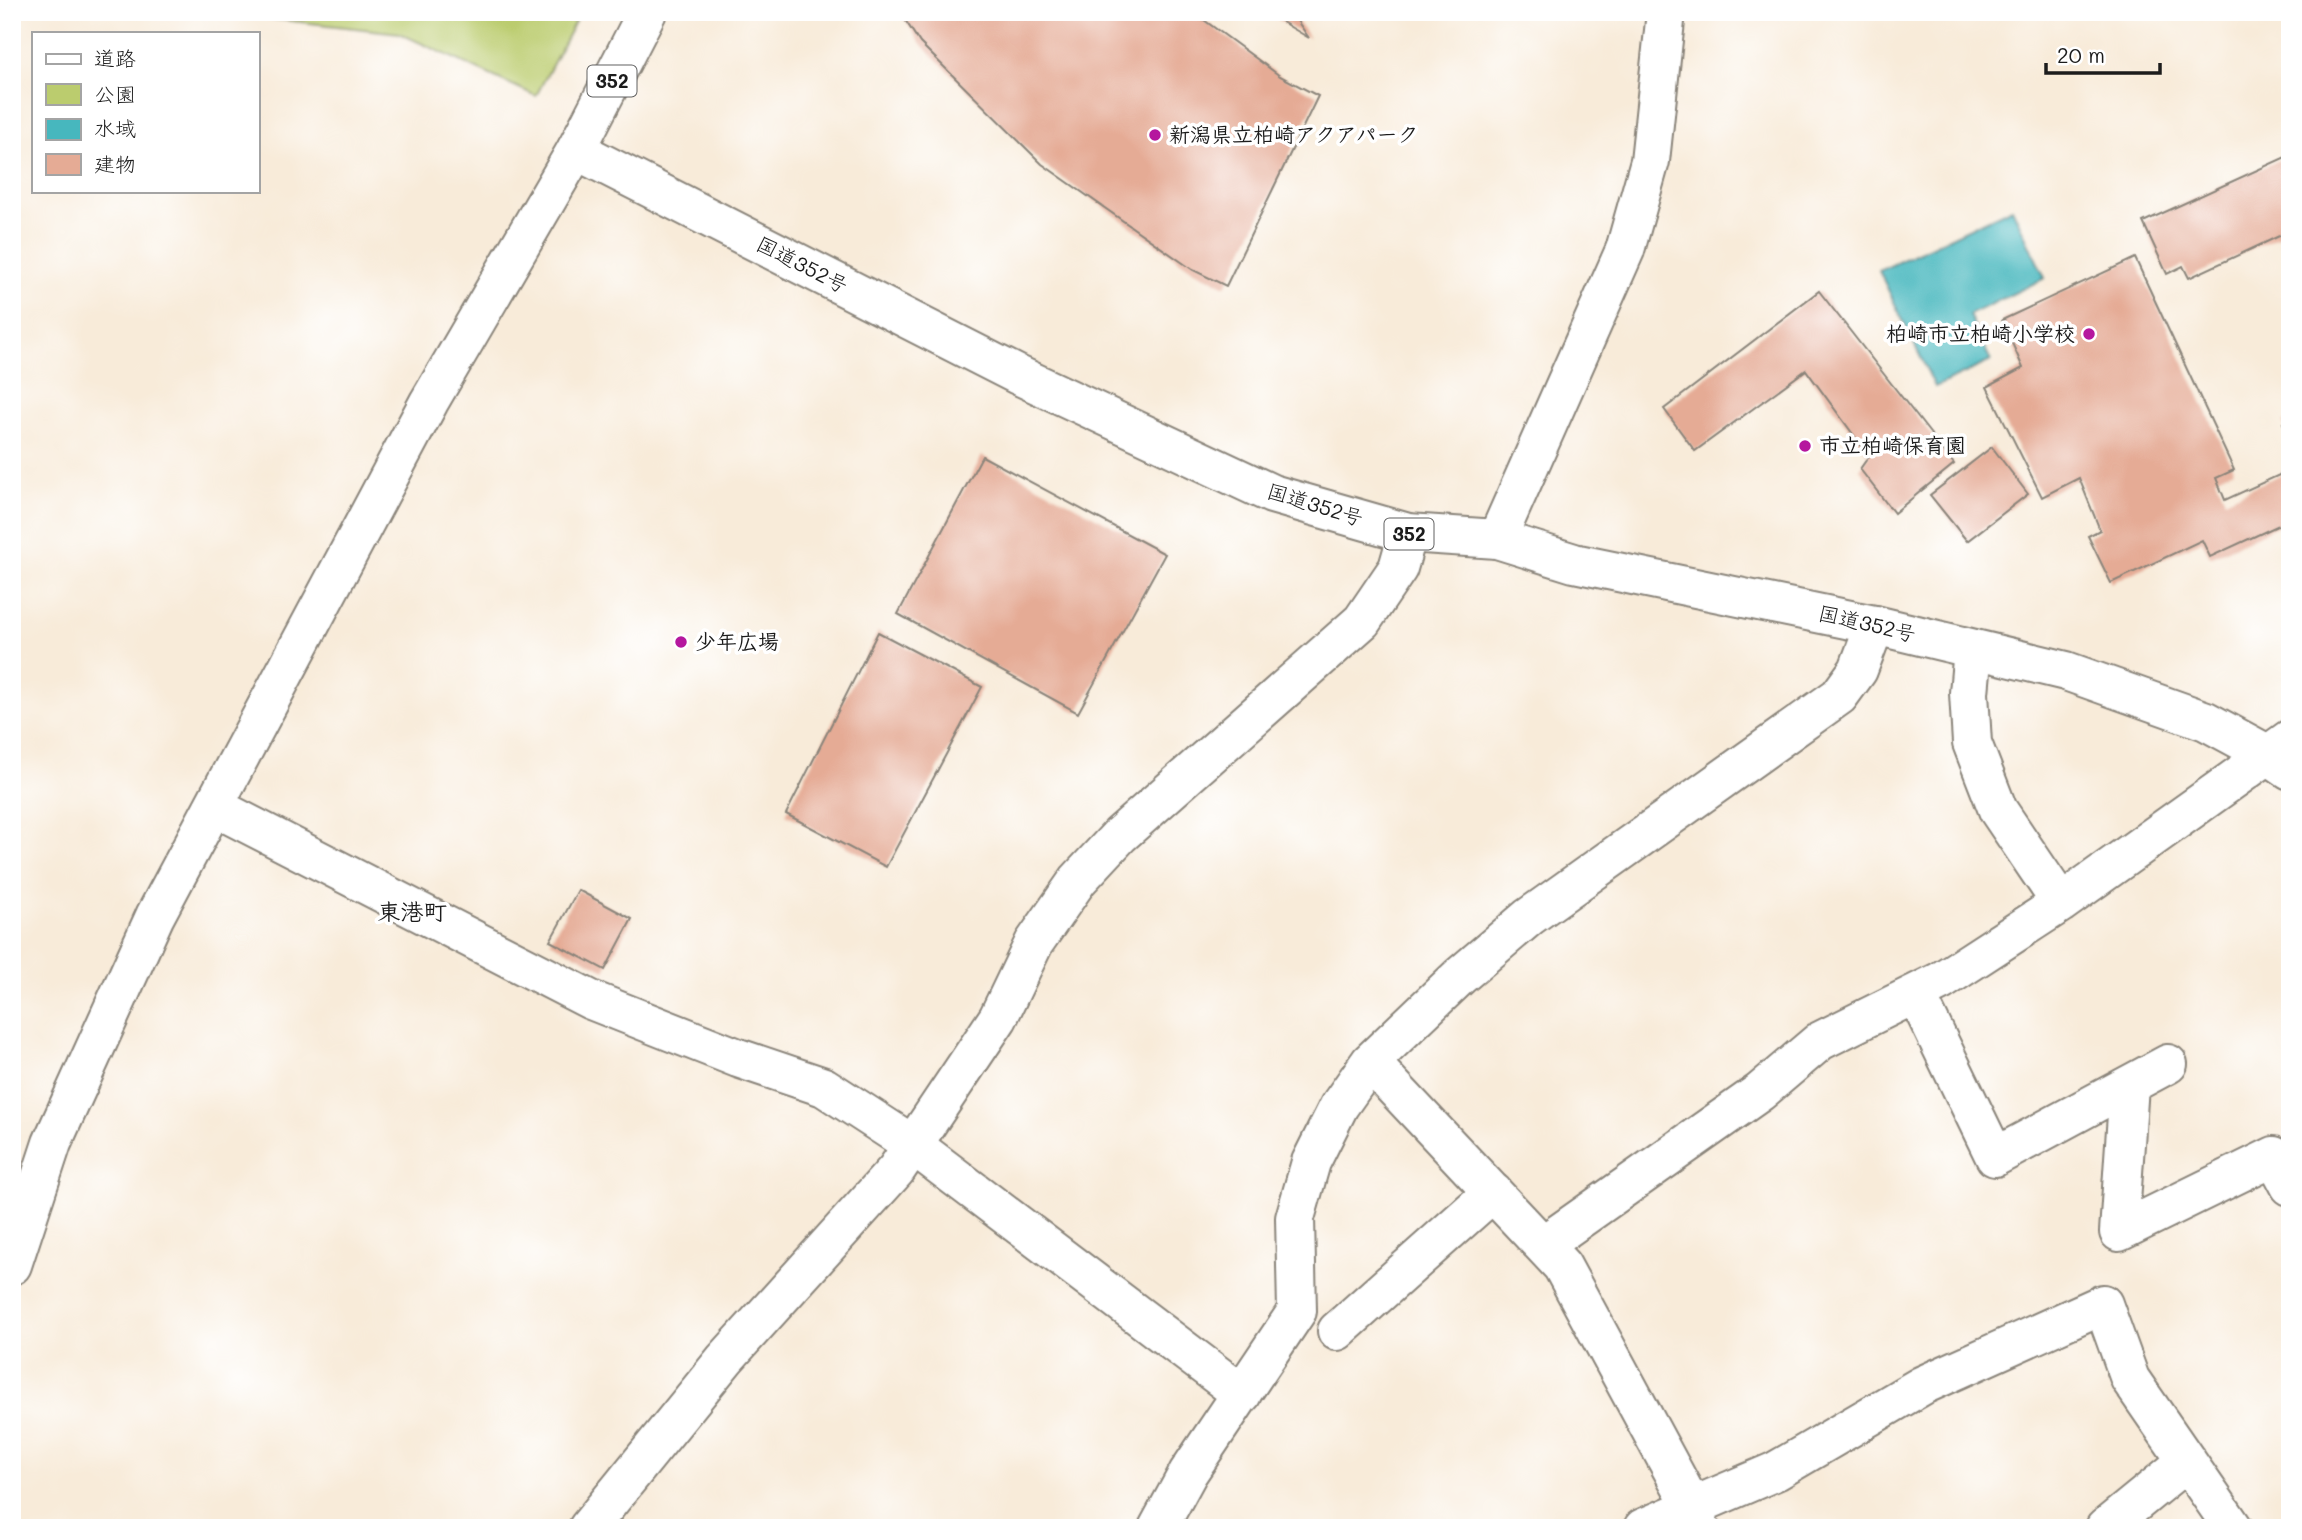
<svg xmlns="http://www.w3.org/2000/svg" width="2302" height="1540" font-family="Mali,'Klee One',sans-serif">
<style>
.green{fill:#bbcc6e;stroke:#6c7445;stroke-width:2}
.water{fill:#47b7be;stroke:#326a6d;stroke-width:2}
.building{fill:#e5ab95}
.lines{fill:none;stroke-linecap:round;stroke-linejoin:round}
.minor-casing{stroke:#8a847a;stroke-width:42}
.highway-casing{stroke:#8a847a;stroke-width:42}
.minor{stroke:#fff;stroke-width:38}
.highway{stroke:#fff;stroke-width:38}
.poi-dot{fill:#b5179e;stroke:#fff;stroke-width:2.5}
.labels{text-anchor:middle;stroke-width:7;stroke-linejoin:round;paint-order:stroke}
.shield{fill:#fff;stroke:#606060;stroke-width:2}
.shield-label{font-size:19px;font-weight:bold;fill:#1c1c1c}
.poi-label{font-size:21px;font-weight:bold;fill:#1c1c1c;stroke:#fff;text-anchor:start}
.street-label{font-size:21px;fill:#1c1c1c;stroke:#fff}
.neighbourhood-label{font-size:23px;font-weight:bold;fill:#1c1c1c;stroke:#fff}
</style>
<rect width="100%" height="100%" fill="#fff"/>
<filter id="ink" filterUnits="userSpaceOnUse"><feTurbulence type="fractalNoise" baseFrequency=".0143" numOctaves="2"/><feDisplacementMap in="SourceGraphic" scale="14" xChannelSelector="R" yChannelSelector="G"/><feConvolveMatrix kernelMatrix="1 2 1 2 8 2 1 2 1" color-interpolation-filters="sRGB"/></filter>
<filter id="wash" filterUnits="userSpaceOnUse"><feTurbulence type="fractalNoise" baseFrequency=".00686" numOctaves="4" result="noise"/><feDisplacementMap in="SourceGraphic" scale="28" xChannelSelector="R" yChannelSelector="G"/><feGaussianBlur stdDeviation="1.57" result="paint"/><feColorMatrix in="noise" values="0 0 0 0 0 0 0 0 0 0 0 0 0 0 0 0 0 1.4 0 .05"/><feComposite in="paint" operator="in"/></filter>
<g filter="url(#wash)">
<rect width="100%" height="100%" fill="#f8ebd9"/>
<path class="green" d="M 12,12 L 18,12 L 12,84 Z
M 234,12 L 580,12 L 536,96 L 399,33 L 238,15 Z"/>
<path class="water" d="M 2012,208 L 2045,278 L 1969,315 L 1991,361 L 1935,387 L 1879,271 Z"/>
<g id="blocks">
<path class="building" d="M 900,12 L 1193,12 L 1280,76 L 1318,96 L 1226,286 L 1193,270 L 1042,164 L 920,43 Z
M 1266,12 L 1291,12 L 1309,38 L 1292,28 Z
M 2290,155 L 2290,231 L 2189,278 L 2183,266 L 2167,274 L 2143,222 Z
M 2135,258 L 2234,470 L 2216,478 L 2225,500 L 2290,470 L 2290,520 L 2210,557 L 2202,540 L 2111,583 L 2088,536 L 2100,530 L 2079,478 L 2042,497 L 1987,387 L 2023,368 L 2002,320 Z
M 1819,291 L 1954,464 L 1894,513 L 1860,469 L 1869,456 L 1806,370 L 1695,451 L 1664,409 Z
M 2290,420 L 2290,437 L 2283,423 Z
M 1992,447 L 2028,494 L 1967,541 L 1930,495 Z
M 982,456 L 1165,554 L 1078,713 L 898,614 Z
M 878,632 L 982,687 L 886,867 L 786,814 Z
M 578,890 L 632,919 L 605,970 L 550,941 Z"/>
</g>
</g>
<g filter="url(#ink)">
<use href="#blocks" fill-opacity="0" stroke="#8a847a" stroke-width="2"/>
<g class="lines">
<defs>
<path id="minor" d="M 1497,539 L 1625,250 L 1650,161 L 1666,12
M 1973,649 L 1969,693 L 1972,743 L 1998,810 L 2061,903
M 215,807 L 591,1000 L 738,1058 L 824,1087 L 913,1145 L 1242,1394
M 1916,994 L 1995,1157 L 2168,1064
M 1370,1062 L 1562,1266 L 1693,1508 L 1700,1528
M 2129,1085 L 2119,1232 L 2274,1156 L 2290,1186
M 1543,1245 L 1760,1092 L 1820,1041 L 1941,981 L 2061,903 L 2290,739
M 12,1265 L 52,1143 L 155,916 L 429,402 L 576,150
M 1337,1331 L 1493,1192
M 588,1528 L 725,1359 L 896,1170 L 998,1018 L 1034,943 L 1078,880 L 1120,835 L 1362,621 L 1398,568 L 1408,533
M 1158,1528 L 1188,1473 L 1297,1311 L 1295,1218 L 1311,1162 L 1339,1106 L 1370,1062 L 1460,976 L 1529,917 L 1839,696 L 1858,670 L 1875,625
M 1643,1528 L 1776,1471 L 1923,1385 L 2103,1304 L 2130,1379 L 2233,1528
M 2105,1528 L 2187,1461"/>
<path id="highway" d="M 647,12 L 576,150 L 1018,375 L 1272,494 L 1408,533 L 1497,539 L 1574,563 L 1875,625 L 2066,671 L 2206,721 L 2267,754 L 2290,770"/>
</defs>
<use href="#minor" class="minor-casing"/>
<use href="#highway" class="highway-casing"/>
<use href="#minor" class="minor"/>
<use href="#highway" class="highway"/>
</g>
</g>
<g class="poi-dot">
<circle cx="1155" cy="135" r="7"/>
<circle cx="2089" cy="334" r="7"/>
<circle cx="1805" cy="446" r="7"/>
<circle cx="681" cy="642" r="7"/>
</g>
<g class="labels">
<g class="shield">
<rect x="587.5" y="65.5" width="49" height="31" rx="5"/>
<rect x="1384.5" y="518.5" width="49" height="31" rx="5"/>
</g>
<g class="shield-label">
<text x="612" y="88">352</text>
<text x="1409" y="541">352</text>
</g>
<g class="poi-label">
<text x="1169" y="142">新潟県立柏崎アクアパーク</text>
<text x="2075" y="341" text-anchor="end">柏崎市立柏崎小学校</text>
<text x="1819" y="453">市立柏崎保育園</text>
<text x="695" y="649">少年広場</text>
</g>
<g class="street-label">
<text transform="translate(802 265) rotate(27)" y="7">国道352号</text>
<text transform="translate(1315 505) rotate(17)" y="7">国道352号</text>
<text transform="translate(1867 624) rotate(13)" y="7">国道352号</text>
</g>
<g class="neighbourhood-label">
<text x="412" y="920">東港町</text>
</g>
</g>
<rect width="2302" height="1540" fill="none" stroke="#fff" stroke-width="42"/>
<rect x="32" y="32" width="228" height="161" fill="#ffffff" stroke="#a4a4a4" stroke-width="2"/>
<rect x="46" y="54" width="35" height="10" fill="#ffffff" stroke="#a4a4a4" stroke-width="2"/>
<text x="94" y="66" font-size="21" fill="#1c1c1c">道路</text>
<rect x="46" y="84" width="35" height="21" fill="#bbcc6e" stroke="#a4a4a4" stroke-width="2"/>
<text x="94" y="102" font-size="21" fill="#1c1c1c">公園</text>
<rect x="46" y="119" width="35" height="21" fill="#47b7be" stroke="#a4a4a4" stroke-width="2"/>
<text x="94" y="136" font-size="21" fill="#1c1c1c">水域</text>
<rect x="46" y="154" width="35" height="21" fill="#e5ab95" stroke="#a4a4a4" stroke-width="2"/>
<text x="94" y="172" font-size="21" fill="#1c1c1c">建物</text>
<path d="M2046 63v10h114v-10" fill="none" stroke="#1c1c1c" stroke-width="3.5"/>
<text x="2057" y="63" font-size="21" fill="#1c1c1c" stroke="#ffffff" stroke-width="5" paint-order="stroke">20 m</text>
</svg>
